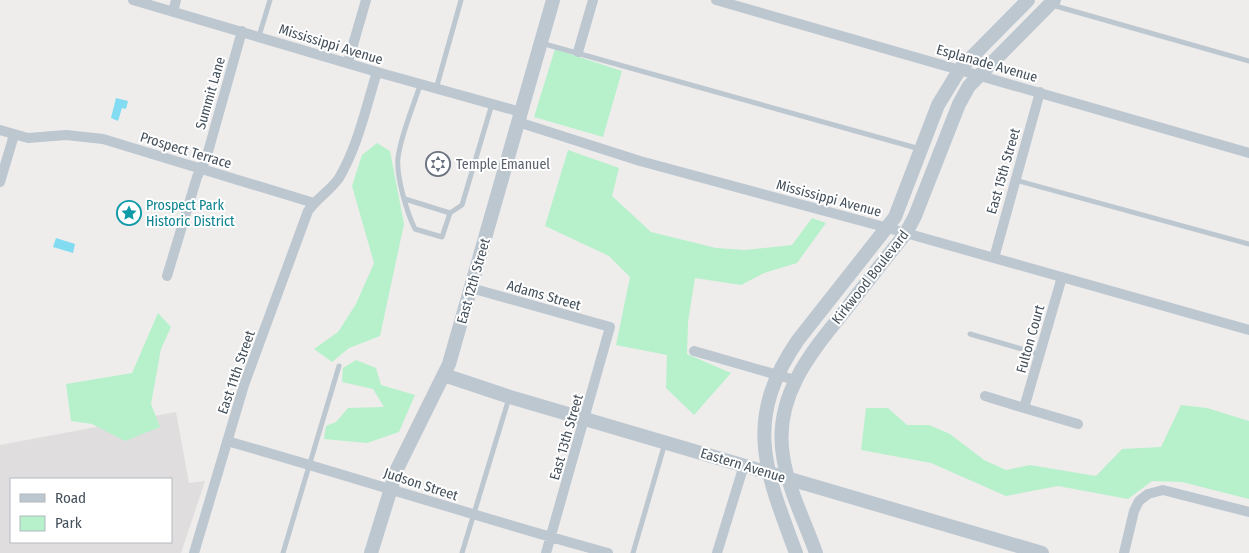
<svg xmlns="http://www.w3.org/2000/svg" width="1249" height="553" font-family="'Fira Sans Condensed',sans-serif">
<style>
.education{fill:#e0ddde;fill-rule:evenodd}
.green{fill:#b6f1cb}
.water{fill:#81dcf1}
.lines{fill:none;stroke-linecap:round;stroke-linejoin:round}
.service{stroke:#bcc7d0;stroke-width:5}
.minor{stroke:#bcc7d0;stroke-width:10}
.tertiary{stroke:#bcc7d0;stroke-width:14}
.labels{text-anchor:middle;stroke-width:4;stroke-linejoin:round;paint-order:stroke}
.street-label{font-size:14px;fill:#44505b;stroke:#fff}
.worship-label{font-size:14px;fill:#5b616d;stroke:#fff;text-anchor:start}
.culture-label{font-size:14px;fill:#0d838f;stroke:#fff;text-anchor:start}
</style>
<rect width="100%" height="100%" fill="#efecec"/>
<path class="education" d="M 176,412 L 189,483 L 205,481 L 181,553 L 0,553 L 0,445 ZM 11,479 L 171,479 L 171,542 L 11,542 Z"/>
<path class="green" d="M 555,49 L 622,71 L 603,137 L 534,117 Z
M 377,143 L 390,151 L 404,224 L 380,336 L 349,348 L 332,362 L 314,349 L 338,332 L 356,304 L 374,263 L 352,186 L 362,155 Z
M 568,150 L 619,168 L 612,196 L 651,232 L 716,248 L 745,250 L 792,245 L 812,218 L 826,223 L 797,263 L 764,273 L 741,285 L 695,278 L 688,322 L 687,354 L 731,373 L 694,415 L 666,388 L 667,355 L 616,345 L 630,277 L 609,256 L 545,226 Z
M 158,313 L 171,327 L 161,349 L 151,404 L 160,427 L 125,441 L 92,424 L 71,421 L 66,384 L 132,373 Z
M 356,360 L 376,368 L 381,385 L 415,395 L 399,432 L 367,443 L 324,439 L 326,426 L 336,422 L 348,408 L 384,407 L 373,389 L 342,382 L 343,368 Z
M 1181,405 L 1207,408 L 1249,421 L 1249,499 L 1182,482 L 1152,481 L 1128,499 L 1058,486 L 1006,496 L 931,463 L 861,450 L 866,408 L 888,408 L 907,425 L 929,425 L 950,434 L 984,460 L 1006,470 L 1030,465 L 1096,476 L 1122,449 L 1161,447 Z"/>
<path class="water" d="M 116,98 L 128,101 L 126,109 L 122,108 L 118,121 L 111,118 Z
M 56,238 L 75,244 L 73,253 L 53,247 Z"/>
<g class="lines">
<path class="service" d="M 1052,5 L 1249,61
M 259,36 L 270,0
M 541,43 L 920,149
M 420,85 C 413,108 401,134 398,158 C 396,176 407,213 415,229 L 442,237 L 450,213 L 462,205 L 492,104
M 436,89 L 461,0
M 1015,180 L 1249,244
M 405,199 L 450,213
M 970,334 L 1039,354
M 283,553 L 339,366
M 462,553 L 509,398
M 633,553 L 665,443"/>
<path class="minor" d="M 133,0 L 377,72 L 521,112
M 716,0 L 1249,153
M 173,12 L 176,0
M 578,52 L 593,0
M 348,62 L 366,0
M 518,122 L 640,161 L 888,228 L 1249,330
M 0,130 L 28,138 L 66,135 L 103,139 L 314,203
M 0,182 L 14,135
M 994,258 L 1040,92
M 167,276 L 197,177 L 206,159 L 242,31
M 1062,277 L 1024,408 L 1078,424
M 471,288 L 610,327 L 546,553
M 694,351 L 795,380
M 985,396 L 1024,408
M 227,441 C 354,477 480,518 608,553
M 194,553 L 244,385 L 308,211 C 317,198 330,191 339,178 C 358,146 366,107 377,72
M 717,553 L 744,465
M 1124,553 L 1134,511 L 1139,501 L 1148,494 L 1163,490 L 1249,512"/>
<path class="tertiary" d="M 444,375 L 510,397 L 1042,553
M 371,553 L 397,469 L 449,364 L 553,0
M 796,553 C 765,470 743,420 798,340 L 895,217 L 938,105 L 960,69 L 1028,0
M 816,553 C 805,522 788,489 783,456 C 773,396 812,351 847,308 C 866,283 886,258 906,233 L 915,216 L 959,104 L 969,86 L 1054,0"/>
</g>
<defs>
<symbol id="synagogue-ring" viewBox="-11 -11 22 22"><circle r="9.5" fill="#fff" stroke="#6b7280" stroke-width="1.5"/><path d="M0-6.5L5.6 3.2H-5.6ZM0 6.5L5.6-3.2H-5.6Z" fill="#6b7280"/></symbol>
<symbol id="sight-ring" viewBox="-11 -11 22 22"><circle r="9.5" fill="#fff" stroke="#0f9aa8" stroke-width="1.5"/><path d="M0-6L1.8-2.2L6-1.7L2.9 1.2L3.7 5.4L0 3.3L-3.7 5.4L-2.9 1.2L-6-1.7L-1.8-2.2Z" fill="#0f9aa8"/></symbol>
</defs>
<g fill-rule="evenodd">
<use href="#synagogue-ring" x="424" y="150" width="28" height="28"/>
<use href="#sight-ring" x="115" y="199" width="28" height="28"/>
</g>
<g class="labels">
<g class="street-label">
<text transform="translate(331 44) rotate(17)" y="5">Mississippi Avenue</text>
<text transform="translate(987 63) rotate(16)" y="5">Esplanade Avenue</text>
<text transform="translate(210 93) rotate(-74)" y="5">Summit Lane</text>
<text transform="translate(186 150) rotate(17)" y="5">Prospect Terrace</text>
<text transform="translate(1003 171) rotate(-74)" y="5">East 15th Street</text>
<text transform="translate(829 198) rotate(15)" y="5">Mississippi Avenue</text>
<text transform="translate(870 277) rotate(-52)" y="5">Kirkwood Boulevard</text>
<text transform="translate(473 281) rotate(-74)" y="5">East 12th Street</text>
<text transform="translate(544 295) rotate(16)" y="5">Adams Street</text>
<text transform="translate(1030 339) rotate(-74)" y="5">Fulton Court</text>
<text transform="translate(236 372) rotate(-71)" y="5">East 11th Street</text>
<text transform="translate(566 437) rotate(-74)" y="5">East 13th Street</text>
<text transform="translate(743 465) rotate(17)" y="5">Eastern Avenue</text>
<text transform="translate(421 484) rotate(18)" y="5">Judson Street</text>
</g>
<g class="worship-label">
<text x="456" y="169">Temple Emanuel</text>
</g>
<g class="culture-label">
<text x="146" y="210">Prospect Park<tspan x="146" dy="16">Historic District</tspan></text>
</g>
</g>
<rect x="10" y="478" width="162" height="65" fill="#ffffff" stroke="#b4b9bd"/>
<rect x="20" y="494" width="25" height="8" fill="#bcc7d0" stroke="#b4b9bd"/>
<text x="55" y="503" font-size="15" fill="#44505b">Road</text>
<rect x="20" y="516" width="25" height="15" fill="#b6f1cb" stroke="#b4b9bd"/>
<text x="55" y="528" font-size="15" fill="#44505b">Park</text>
</svg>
